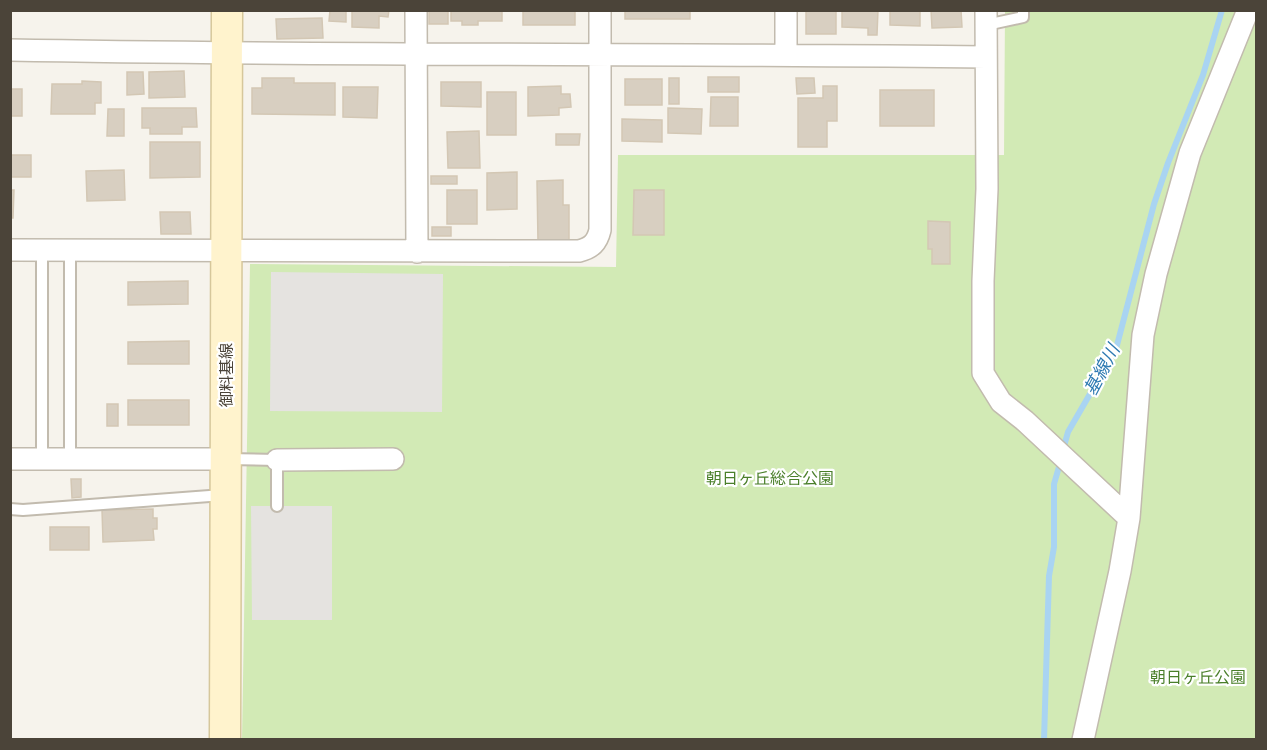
<svg xmlns="http://www.w3.org/2000/svg" width="1267" height="750" font-family="'Work Sans','Noto Sans JP',sans-serif">
<style>
.green{fill:#d2eab5}
.parking{fill:#e5e3e0}
.lines{fill:none;stroke-linecap:round;stroke-linejoin:round}
.stream{stroke:#a9d4f2;stroke-width:6}
.building{fill:#d8cfc1;stroke:#d3c7b4;stroke-width:1.5}
.lane-casing{stroke:#c2bbae;stroke-width:14}
.street-casing{stroke:#c2bbae;stroke-width:24}
.secondary-casing{stroke:#d6c79b;stroke-width:33}
.lane{stroke:#fff;stroke-width:10}
.street{stroke:#fff;stroke-width:21}
.secondary{stroke:#fff3cd;stroke-width:30}
.labels{text-anchor:middle;stroke-width:4.5;stroke-linejoin:round;paint-order:stroke}
.street-label{font-size:16px;fill:#4b4439;stroke:#fff}
.park-label{font-size:16px;fill:#4a7f2a;stroke:#fff}
.water-label{font-size:18px;font-style:italic;fill:#2e7ab2;stroke:#fff}
</style>
<rect width="100%" height="100%" fill="#f6f3ec"/>
<path class="green" d="M 1005,11 L 1256,11 L 1256,739 L 242,740 L 250,264 L 616,267 L 618,155 L 1004,155 Z"/>
<path class="parking" d="M 271,272 L 443,274 L 442,412 L 270,411 Z
M 251,506 L 332,506 L 332,620 L 252,620 Z"/>
<g class="lines">
<path class="stream" d="M 1063,450 L 1068,432 L 1116,349 L 1154,204 L 1168,163 L 1203,75 L 1222,10
M 1044,740 L 1049,576 L 1054,547 L 1054,484 L 1061,460"/>
</g>
<path class="building" d="M 330,10 L 346,10 L 346,22 L 329,21 Z
M 352,10 L 389,10 L 388,17 L 379,16 L 379,28 L 352,27 Z
M 429,10 L 448,10 L 448,24 L 429,24 Z
M 451,10 L 502,10 L 502,21 L 478,21 L 478,25 L 462,25 L 462,21 L 451,21 Z
M 523,10 L 575,10 L 575,25 L 523,25 Z
M 625,10 L 690,10 L 690,19 L 625,19 Z
M 806,10 L 836,10 L 836,34 L 806,34 Z
M 842,10 L 878,10 L 877,35 L 868,35 L 868,28 L 842,27 Z
M 890,10 L 920,10 L 920,26 L 890,25 Z
M 931,10 L 961,10 L 962,27 L 932,28 Z
M 322,18 L 323,38 L 277,39 L 276,19 Z
M 184,71 L 185,97 L 149,98 L 149,72 Z
M 127,72 L 143,72 L 144,94 L 127,95 Z
M 708,77 L 739,77 L 739,92 L 708,92 Z
M 262,78 L 294,78 L 294,83 L 335,83 L 335,115 L 252,114 L 252,88 L 262,88 Z
M 669,78 L 679,78 L 679,104 L 669,104 Z
M 796,78 L 814,78 L 815,93 L 797,94 Z
M 625,79 L 662,79 L 662,105 L 625,105 Z
M 82,81 L 101,82 L 101,103 L 95,103 L 95,114 L 51,114 L 52,84 L 82,84 Z
M 441,82 L 481,82 L 481,107 L 441,106 Z
M 561,86 L 561,94 L 570,94 L 571,107 L 559,108 L 559,115 L 528,116 L 528,87 Z
M 823,86 L 837,86 L 837,121 L 827,121 L 827,147 L 798,147 L 798,98 L 823,98 Z
M 343,87 L 378,87 L 377,118 L 343,117 Z
M 10,89 L 22,89 L 22,116 L 10,116 Z
M 880,90 L 934,90 L 934,126 L 880,126 Z
M 487,92 L 516,92 L 516,135 L 487,135 Z
M 711,97 L 738,97 L 738,126 L 710,126 Z
M 142,108 L 196,108 L 197,127 L 182,127 L 182,134 L 150,134 L 150,128 L 142,128 Z
M 668,108 L 702,109 L 701,134 L 668,133 Z
M 108,109 L 124,109 L 124,136 L 107,136 Z
M 622,119 L 662,120 L 662,142 L 622,141 Z
M 479,131 L 480,168 L 448,168 L 447,132 Z
M 556,134 L 580,134 L 579,145 L 556,145 Z
M 150,142 L 200,142 L 200,177 L 150,178 Z
M 10,155 L 31,155 L 31,177 L 10,177 Z
M 124,170 L 125,200 L 87,201 L 86,171 Z
M 517,172 L 517,209 L 487,210 L 487,173 Z
M 431,176 L 457,176 L 457,184 L 431,184 Z
M 563,180 L 563,205 L 569,205 L 569,241 L 538,242 L 537,181 Z
M 10,190 L 14,190 L 13,218 L 10,218 Z
M 447,190 L 477,190 L 477,224 L 447,224 Z
M 634,190 L 664,190 L 664,235 L 633,235 Z
M 160,212 L 190,212 L 191,234 L 161,234 Z
M 928,221 L 950,222 L 950,264 L 932,264 L 932,249 L 928,249 Z
M 432,227 L 451,227 L 451,236 L 432,236 Z
M 188,281 L 188,304 L 128,305 L 128,282 Z
M 189,341 L 189,364 L 128,364 L 128,342 Z
M 128,400 L 189,400 L 189,425 L 128,425 Z
M 107,404 L 118,404 L 118,426 L 107,426 Z
M 71,479 L 81,479 L 81,497 L 72,498 Z
M 153,509 L 153,518 L 157,518 L 157,529 L 153,529 L 154,540 L 103,542 L 102,510 Z
M 50,527 L 89,527 L 89,550 L 50,550 Z"/>
<g class="lines">
<defs>
<path id="lane" d="M 986,25 L 1023,17 L 1023,10
M 42,250 L 42,459
M 70,250 L 70,459
M 226,459 L 277,460 L 277,506
M 10,509 L 23,510 L 223,495"/>
<path id="street" d="M 416,10 L 417,252
M 986,10 L 987,189 L 983,281 L 983,373 L 1001,402 L 1025,421 L 1129,518
M 10,50 C 336,56 661,53 986,57
M 786,54 L 786,10
M 10,250 L 579,251 C 591,248 597,243 600,230 L 600,10
M 10,459 L 226,459
M 277,460 L 393,459
M 1083,740 L 1120,571 L 1129,518 L 1143,335 L 1156,274 L 1190,153 L 1248,10"/>
<path id="secondary" d="M 225,740 L 227,10"/>
</defs>
<use href="#lane" class="lane-casing"/>
<use href="#street" class="street-casing"/>
<use href="#secondary" class="secondary-casing"/>
<use href="#lane" class="lane"/>
<use href="#street" class="street"/>
<use href="#secondary" class="secondary"/>
</g>
<g class="labels">
<g class="street-label">
<text transform="translate(226 375) rotate(-90)" y="6">御料基線</text>
</g>
<g class="park-label">
<text x="770" y="484">朝日ヶ丘総合公園</text>
<text x="1198" y="683">朝日ヶ丘公園</text>
</g>
<g class="water-label">
<text transform="translate(1102 370) rotate(-62)" y="6">基線川</text>
</g>
</g>
<rect width="1267" height="750" fill="none" stroke="#4b4439" stroke-width="24"/>
</svg>
